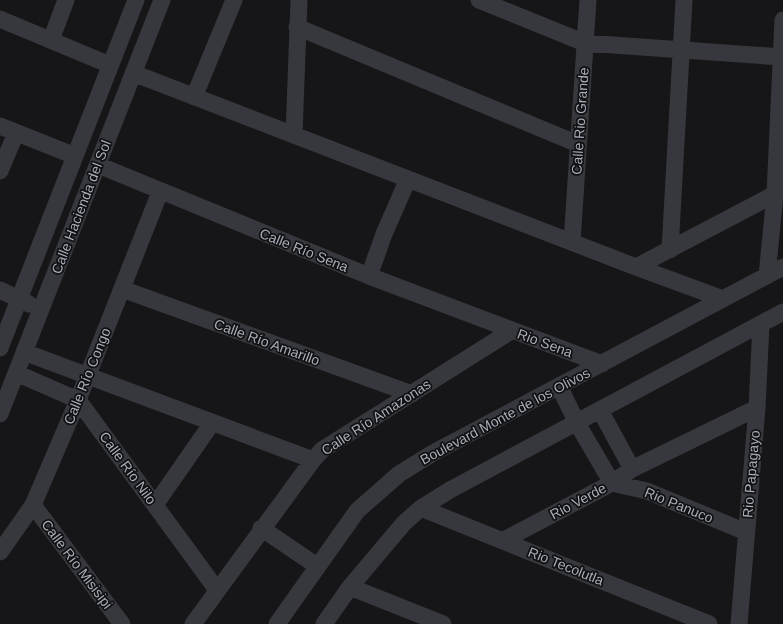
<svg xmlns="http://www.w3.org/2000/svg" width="783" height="624" font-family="Helvetica,sans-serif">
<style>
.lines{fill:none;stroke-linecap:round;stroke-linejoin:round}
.minor{stroke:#37383d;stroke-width:17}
.labels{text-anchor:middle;stroke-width:3.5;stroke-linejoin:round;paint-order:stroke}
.street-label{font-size:14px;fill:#a8adb8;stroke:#111113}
</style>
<rect width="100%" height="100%" fill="#161618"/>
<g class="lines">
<path class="minor" d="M 479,0 L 585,43 L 781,57
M 0,19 L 110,65
M 297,27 L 578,144
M 51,40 L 66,0
M 133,73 L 636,267 L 723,299
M 194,97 L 234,0
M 0,126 L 75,156
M 294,135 L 299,0
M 98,165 L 369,276 L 602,364
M 0,171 L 16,133
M 572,242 L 588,0
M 670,250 L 684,0
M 636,267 L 775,194
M 369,276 L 384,234 L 408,179
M 767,276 L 775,194 L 783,20
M 122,289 L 412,394
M 0,290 L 29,304
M 0,348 L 136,0
M 24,352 L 313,460
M 16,373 L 78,400 L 217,590
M 559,386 L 577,423 L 612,483
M 600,410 L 632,469
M 0,414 L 162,0
M 612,483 L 647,491 L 746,532
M 33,505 L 122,624
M 155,505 L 212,423
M 421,508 L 709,624
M 261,528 L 317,566
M 504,540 L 612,483 L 632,469 L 757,408
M 0,552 L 33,505 L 78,400 L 160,192
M 350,587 L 443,624
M 193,624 L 313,460 L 322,450 L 511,331
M 277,624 L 357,511 L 399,474 L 433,453 L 783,267
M 324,624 L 350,587 L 404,523 L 421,508 L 450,490 L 783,312
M 739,624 L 757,408 L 761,324"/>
</g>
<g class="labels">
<g class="street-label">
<text transform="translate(580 121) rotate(-86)" y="5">Calle Rio Grande</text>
<text transform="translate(81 207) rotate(-69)" y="5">Calle Hacienda del Sol</text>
<text transform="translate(304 250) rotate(22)" y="5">Calle Río Sena</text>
<text transform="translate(267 342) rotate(20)" y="5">Calle Río Amarillo</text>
<text transform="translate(545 343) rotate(20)" y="5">Rio Sena</text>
<text transform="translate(87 376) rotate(-68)" y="5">Calle Río Congo</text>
<text transform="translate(505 416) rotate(-28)" y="5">Boulevard Monte de los Olivos</text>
<text transform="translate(376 417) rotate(-33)" y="5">Calle Río Amazonas</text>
<text transform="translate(128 468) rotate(54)" y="5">Calle Río Nilo</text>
<text transform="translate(751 474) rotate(-85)" y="5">Rio Papagayo</text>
<text transform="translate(578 501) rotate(-28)" y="5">Rio Verde</text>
<text transform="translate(679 505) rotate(22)" y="5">Rio Panuco</text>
<text transform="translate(77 564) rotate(53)" y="5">Calle Río Misisipi</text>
<text transform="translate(566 566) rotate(22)" y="5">Rio Tecolutla</text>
</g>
</g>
</svg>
